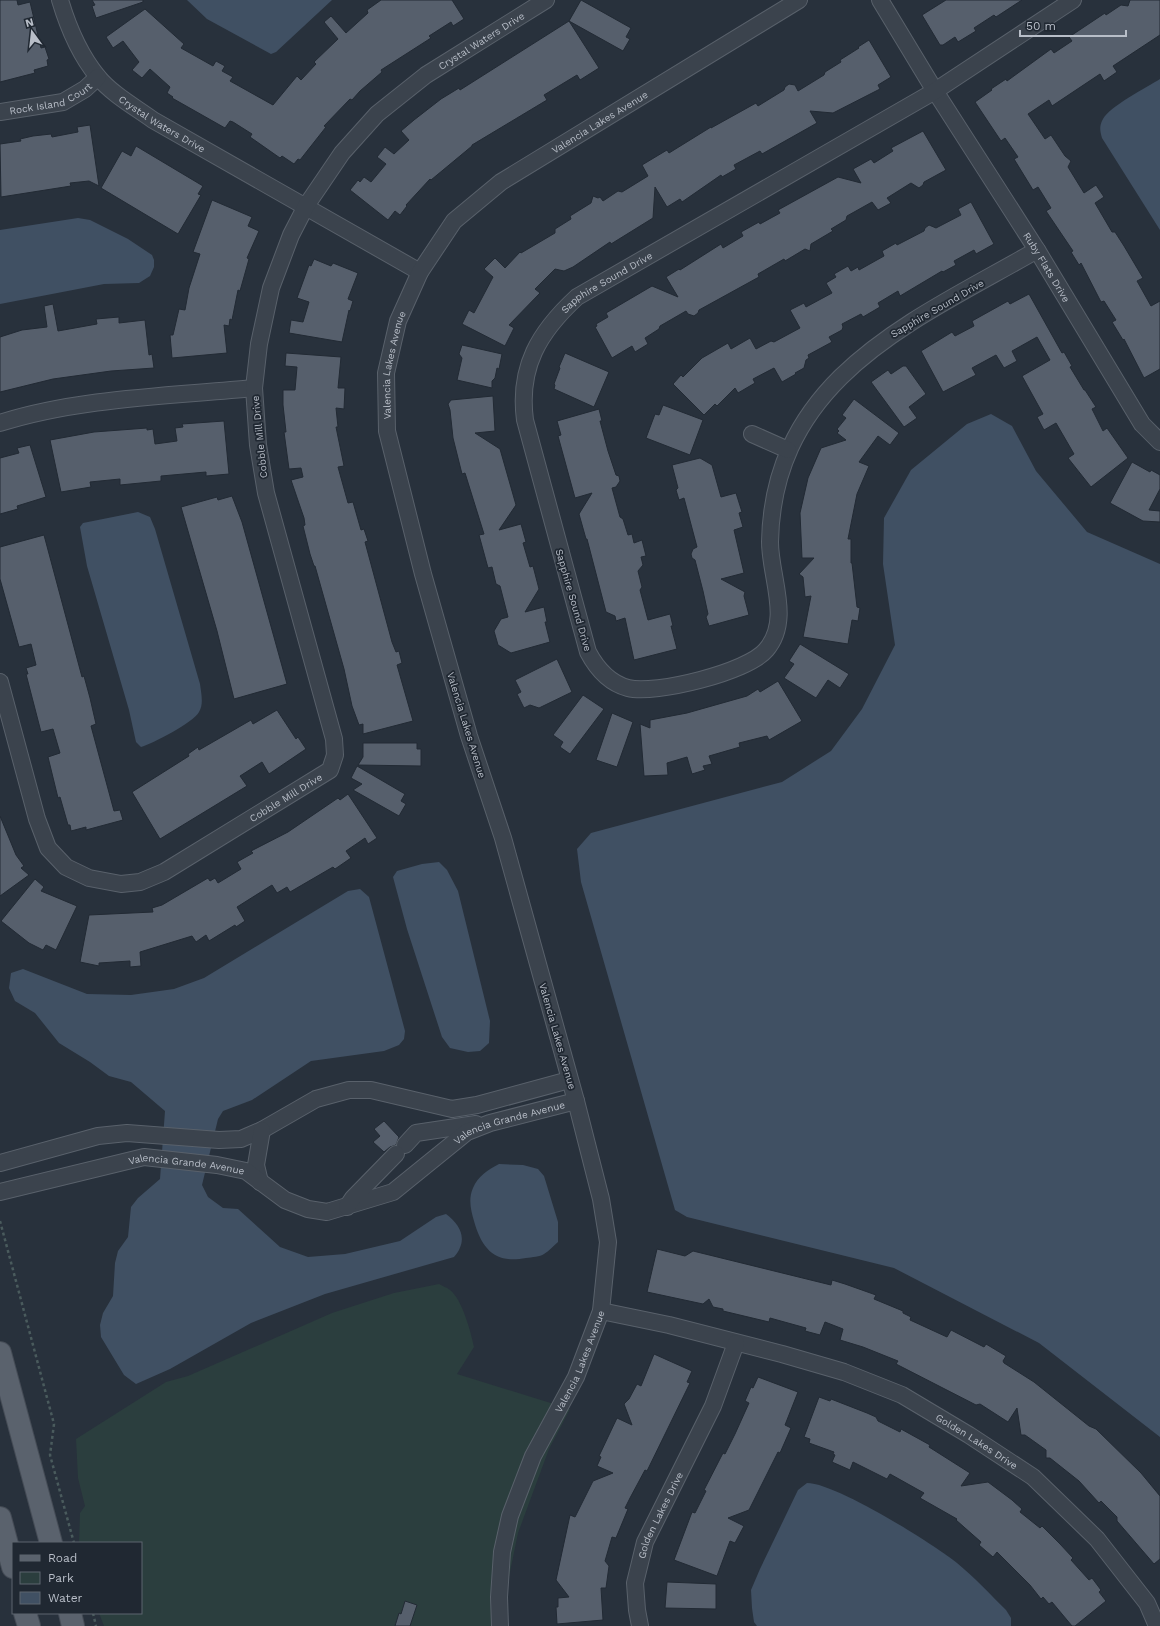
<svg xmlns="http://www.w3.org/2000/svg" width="1160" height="1626" font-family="'Work Sans',sans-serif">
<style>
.green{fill:#2b3e3e}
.water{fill:#405063}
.building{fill:#565f6c;stroke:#222a34}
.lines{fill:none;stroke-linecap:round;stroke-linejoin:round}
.minor-casing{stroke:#59616b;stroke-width:18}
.primary-casing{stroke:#454c56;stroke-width:24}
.path{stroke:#4a5b5d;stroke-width:2.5;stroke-dasharray:3 3;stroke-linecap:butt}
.minor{stroke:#3b434d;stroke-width:16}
.primary{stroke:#5a626d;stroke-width:22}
.labels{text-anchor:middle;stroke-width:3.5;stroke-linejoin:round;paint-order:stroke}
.street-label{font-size:10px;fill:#b8bec8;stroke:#202832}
</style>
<rect width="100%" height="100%" fill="#28313c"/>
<path class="green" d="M 439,1284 C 442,1286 446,1287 450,1290 C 462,1299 471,1332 474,1347 L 457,1374 L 570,1409 L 549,1449 L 518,1533 L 503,1606 L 508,1626 L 104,1626 L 99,1613 L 141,1613 L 141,1543 L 79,1543 L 80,1513 L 85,1506 L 78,1478 L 76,1439 L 166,1382 L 188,1376 L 332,1313 L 394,1293 Z"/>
<path class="water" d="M 187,0 L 332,0 L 276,52 L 271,54 L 207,19 Z
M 1160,79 L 1160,230 L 1102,138 C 1100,131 1099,126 1103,119 C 1109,107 1147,87 1160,79 Z
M 78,218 L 90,220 L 128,239 L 152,255 L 154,260 L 154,267 L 150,276 L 139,283 L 104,284 L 0,304 L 0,230 Z
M 991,414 L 1012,426 L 1036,471 L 1087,532 L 1160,564 L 1160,1437 L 1039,1343 L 894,1268 L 687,1217 L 675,1210 L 581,882 L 577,849 L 591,833 L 782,782 L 831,751 L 862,709 L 895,645 L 883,564 L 884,518 L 911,470 L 967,424 Z
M 138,512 L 150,517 L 155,529 L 200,684 C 201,692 204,704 199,712 C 194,722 152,744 141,747 L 136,742 L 129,710 L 87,566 L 80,527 L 83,523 Z
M 439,862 L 447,870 L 458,891 L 490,1021 L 489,1043 L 480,1051 L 468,1052 L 450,1048 L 442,1037 L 407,929 L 393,877 L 397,871 L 422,864 Z
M 360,889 L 369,897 L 405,1031 L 404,1039 L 399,1045 L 384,1051 L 311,1061 L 252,1100 L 223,1111 L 218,1119 L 202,1185 L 208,1197 L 223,1208 L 238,1209 L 280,1247 L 308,1257 L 345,1254 L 400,1241 L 436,1217 L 446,1214 C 462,1226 468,1241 454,1257 L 325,1294 L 251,1323 L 170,1369 L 136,1384 L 124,1375 L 101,1337 L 100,1325 L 103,1313 L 113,1296 L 115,1263 L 118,1251 L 128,1237 L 131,1207 L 138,1198 L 160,1179 L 165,1111 L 131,1082 L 109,1076 L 90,1062 L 59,1043 L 35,1013 L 15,1001 L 9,988 L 11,973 L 23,969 L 87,994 L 131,995 L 174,989 L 204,978 L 348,891 Z
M 499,1164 L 523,1165 L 538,1169 L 544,1176 L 558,1222 L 558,1242 C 553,1246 549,1251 544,1254 C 540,1257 532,1257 526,1258 C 496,1264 482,1250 474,1221 C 471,1211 468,1199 473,1188 C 478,1176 488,1170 499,1164 Z
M 807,1483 C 836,1483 932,1543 957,1563 C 974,1577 990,1594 1006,1610 L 1011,1618 L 1011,1626 L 757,1626 L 754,1622 L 752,1608 L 751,1590 L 760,1569 L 798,1490 Z"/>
<path class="building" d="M 0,0 L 17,0 L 18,5 L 30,2 L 41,48 L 45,47 L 49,59 L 47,60 L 48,66 L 34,70 L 35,73 L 0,82 Z
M 92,0 L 143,0 L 143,2 L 96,18 L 92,6 L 95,5 Z
M 381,0 L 452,0 L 464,19 L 453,26 L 451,22 L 429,36 L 431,38 L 381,70 L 382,72 L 360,91 L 352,100 L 350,99 L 324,126 L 326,127 L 300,160 L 298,159 L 294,164 L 282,156 L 280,158 L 250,137 L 252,134 L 233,122 L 230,121 L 225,128 L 172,98 L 173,97 L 167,93 L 170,87 L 150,69 L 142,78 L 132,70 L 139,62 L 123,41 L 113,48 L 106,37 L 145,9 L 184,44 L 181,48 L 213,66 L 216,61 L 225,66 L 222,71 L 233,77 L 230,81 L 273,105 L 297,76 L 301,80 L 316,64 L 314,62 L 338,39 L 324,22 L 331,16 L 346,33 L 368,13 L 367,10 Z
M 581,0 L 631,28 L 626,37 L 630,39 L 623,51 L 569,21 Z
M 946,0 L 1022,0 L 996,17 L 994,15 L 974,28 L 976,31 L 958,42 L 955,37 L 943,45 L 940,45 L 922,15 Z
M 1130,0 L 1160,0 L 1160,35 L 1113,66 L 1117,72 L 1104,81 L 1100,74 L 1052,106 L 1049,100 L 1028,114 L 1045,139 L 1051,135 L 1065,156 L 1071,161 L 1068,167 L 1084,193 L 1096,185 L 1104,197 L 1095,203 L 1112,232 L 1115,232 L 1124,246 L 1143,278 L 1137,281 L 1151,306 L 1160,301 L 1160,369 L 1144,378 L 1124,339 L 1123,340 L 1112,322 L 1116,320 L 1104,301 L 1101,302 L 1081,263 L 1079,265 L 1071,252 L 1073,251 L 1046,211 L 1051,208 L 1038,187 L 1033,190 L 1014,159 L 1018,157 L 1005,138 L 1001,141 L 975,102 L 992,90 L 991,89 L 1006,79 L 1007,81 L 1051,49 L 1054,53 L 1072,41 L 1069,37 L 1105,13 L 1106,15 L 1121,5 L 1128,6 Z
M 569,21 L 599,68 L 580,80 L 577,75 L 544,95 L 547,100 L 472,145 L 472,146 L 431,180 L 430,179 L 406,205 L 407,206 L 400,215 L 395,211 L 388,220 L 350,190 L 358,180 L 360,182 L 364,177 L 371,182 L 386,164 L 377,157 L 385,147 L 394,154 L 409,140 L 401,131 L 414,120 L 441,99 L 459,88 L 460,90 Z
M 869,40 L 891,77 L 878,85 L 880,89 L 833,113 L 810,111 L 817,123 L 762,154 L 760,151 L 734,165 L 736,169 L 722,177 L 721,175 L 682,202 L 680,199 L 667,207 L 655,187 L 653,218 L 611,244 L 610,242 L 573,267 L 564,271 L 555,269 L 535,289 L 540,293 L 509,325 L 514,328 L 505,346 L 462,324 L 469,310 L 474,313 L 493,277 L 484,269 L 495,258 L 505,268 L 520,252 L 521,253 L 555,233 L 555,229 L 571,219 L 570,216 L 591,203 L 593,196 L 598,198 L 600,197 L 603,201 L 618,191 L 622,192 L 648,176 L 642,165 L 667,150 L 669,153 L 711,127 L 711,128 L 756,103 L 758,106 L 784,90 L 785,87 L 789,84 L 795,85 L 798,91 L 824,75 L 825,72 L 841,62 L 840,60 L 859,48 L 858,47 Z
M 90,125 L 99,186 L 89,181 L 70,183 L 71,186 L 1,197 L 0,144 L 21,141 L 20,139 L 33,136 L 51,134 L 52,137 L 78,132 L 77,127 Z
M 923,131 L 946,170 L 924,182 L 923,185 L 919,188 L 911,183 L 887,198 L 891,203 L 878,210 L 872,202 L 847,216 L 846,220 L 831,229 L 833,231 L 811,244 L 810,251 L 805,249 L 785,261 L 784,259 L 758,274 L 759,277 L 699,310 L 698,313 L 694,316 L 688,314 L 686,311 L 660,326 L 659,329 L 645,338 L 648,344 L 635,352 L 632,346 L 612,358 L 595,327 L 597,326 L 596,324 L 608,317 L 606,313 L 652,286 L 678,297 L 666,277 L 679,269 L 680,270 L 721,244 L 723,248 L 743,236 L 741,232 L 759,222 L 760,224 L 780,213 L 778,210 L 838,177 L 861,183 L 853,169 L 871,159 L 874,163 L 893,151 L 891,148 Z
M 136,146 L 203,186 L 198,194 L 201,195 L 178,234 L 101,188 L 122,151 L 131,156 Z
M 212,200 L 252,217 L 248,226 L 259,231 L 247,258 L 249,259 L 240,291 L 238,290 L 232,320 L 230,319 L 229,326 L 224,325 L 227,353 L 172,358 L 170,335 L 173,335 L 179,309 L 185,310 L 189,288 L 200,254 L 193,252 Z
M 971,202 L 994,244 L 976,254 L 974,250 L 954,261 L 956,265 L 943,272 L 942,271 L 900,296 L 898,291 L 878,303 L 880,307 L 863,317 L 861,314 L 842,324 L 843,327 L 842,330 L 829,337 L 832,342 L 808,355 L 809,358 L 806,360 L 804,368 L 795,373 L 796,374 L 782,382 L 774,368 L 753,379 L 755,383 L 738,393 L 735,388 L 717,406 L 715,404 L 704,415 L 673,384 L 681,375 L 683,377 L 702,358 L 728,343 L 731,349 L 750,338 L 756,349 L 771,341 L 774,342 L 800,328 L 790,310 L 804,303 L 806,307 L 832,293 L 826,283 L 836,277 L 834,274 L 848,266 L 851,271 L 858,267 L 859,270 L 884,256 L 882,251 L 896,243 L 897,245 L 924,231 L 925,228 L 929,225 L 936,228 L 961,215 L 958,209 Z
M 314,259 L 331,266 L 333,263 L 358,273 L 348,299 L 353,301 L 350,311 L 349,310 L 342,342 L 289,333 L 291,320 L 303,322 L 309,302 L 297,298 L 309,265 L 311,266 Z
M 1029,294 L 1062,353 L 1064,352 L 1072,366 L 1070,367 L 1084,390 L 1085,390 L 1096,407 L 1092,409 L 1103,431 L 1107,428 L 1128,458 L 1091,487 L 1068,458 L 1074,454 L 1056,423 L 1044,430 L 1037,417 L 1043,414 L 1022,376 L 1050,360 L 1037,337 L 1012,351 L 1017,361 L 1004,368 L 996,355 L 972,368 L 976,375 L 943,392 L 921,351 L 952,332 L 955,336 L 974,326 L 972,321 L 1008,301 L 1010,304 Z
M 53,304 L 58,331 L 97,324 L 96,319 L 119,317 L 119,323 L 145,320 L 149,355 L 152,354 L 154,368 L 111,371 L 53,379 L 0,392 L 0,337 L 22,330 L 47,327 L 44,306 Z
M 462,345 L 502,354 L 499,369 L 497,368 L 495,378 L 492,381 L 492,388 L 457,380 L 462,358 L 459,354 Z
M 286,353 L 341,357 L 338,388 L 345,388 L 344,409 L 336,408 L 338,427 L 336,427 L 344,466 L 338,467 L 348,503 L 353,502 L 361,530 L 364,529 L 368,541 L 365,542 L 392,642 L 396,652 L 399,651 L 402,663 L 397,665 L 413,721 L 363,734 L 363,724 L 359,725 L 352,706 L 344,669 L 315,566 L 314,566 L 310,554 L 303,526 L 305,525 L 304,518 L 291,480 L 303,477 L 301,468 L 289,469 L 284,432 L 286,432 L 283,405 L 283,390 L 295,390 L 297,367 L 285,366 Z
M 565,353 L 609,372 L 594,407 L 554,389 L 555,385 L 554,384 L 560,368 L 559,367 Z
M 903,366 L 906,366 L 926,394 L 909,407 L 917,418 L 904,427 L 871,382 L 888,370 L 891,374 Z
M 493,396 L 495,431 L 475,433 L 500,449 L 516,505 L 499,530 L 521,524 L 526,542 L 523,543 L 530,567 L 533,566 L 539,589 L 525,612 L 544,607 L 547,622 L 545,622 L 550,642 L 511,653 L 498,645 L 494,631 L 501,619 L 508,617 L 500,586 L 496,584 L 492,567 L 488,568 L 479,535 L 484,534 L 465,473 L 462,474 L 453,438 L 450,410 L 448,404 L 451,400 Z
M 854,399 L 899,433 L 890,445 L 878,436 L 859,462 L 869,466 L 857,494 L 848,539 L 851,539 L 851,563 L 852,563 L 857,607 L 860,608 L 858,621 L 852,620 L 848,644 L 803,637 L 811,596 L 805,597 L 803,577 L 799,574 L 814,558 L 802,558 L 800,513 L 808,478 L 821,448 L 846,440 L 837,433 L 839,431 L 837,429 L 846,418 L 842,415 Z
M 663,405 L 703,420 L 690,455 L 646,438 L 655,414 L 659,415 Z
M 599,409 L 602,421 L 600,421 L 608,451 L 616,475 L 619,476 L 620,481 L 616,487 L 612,488 L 620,517 L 623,519 L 628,535 L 632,534 L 634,543 L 642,540 L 646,556 L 641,557 L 643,565 L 638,571 L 642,587 L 640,590 L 648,620 L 670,614 L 673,626 L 671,626 L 677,649 L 634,660 L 625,618 L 616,621 L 615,616 L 606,612 L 587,539 L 586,539 L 579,514 L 592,493 L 575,498 L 558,436 L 561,435 L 557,421 Z
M 224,421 L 229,474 L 206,476 L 206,472 L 161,476 L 161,481 L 120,485 L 120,479 L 90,482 L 91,487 L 61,492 L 50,440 L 94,432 L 147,428 L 147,430 L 153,429 L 155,444 L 177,441 L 175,428 L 183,427 L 182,424 Z
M 30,445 L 46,497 L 17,506 L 18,509 L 0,514 L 0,458 L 19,453 L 17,448 Z
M 700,458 L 712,465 L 721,497 L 736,493 L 742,512 L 739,513 L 743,527 L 734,530 L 744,573 L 721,579 L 745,592 L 744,596 L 749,615 L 709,626 L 706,617 L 708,614 L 703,591 L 695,560 L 692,558 L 691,554 L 693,549 L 697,547 L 684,498 L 679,500 L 676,490 L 678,488 L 672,465 Z
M 1132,462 L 1150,472 L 1151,470 L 1160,475 L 1160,489 L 1149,510 L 1160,511 L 1160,522 L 1143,521 L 1110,503 Z
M 232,496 L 242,522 L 287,684 L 234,699 L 217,631 L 181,507 L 217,497 L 218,500 Z
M 44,535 L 82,677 L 84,676 L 90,698 L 96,724 L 91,726 L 114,811 L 120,810 L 123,820 L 86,830 L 86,827 L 71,831 L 70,825 L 68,825 L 60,797 L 58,798 L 48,757 L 60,753 L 53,729 L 41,732 L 26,674 L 28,674 L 26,668 L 36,665 L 31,644 L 19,647 L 0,579 L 0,547 Z
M 800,644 L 849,674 L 840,688 L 828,680 L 816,698 L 784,678 L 794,664 L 789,661 Z
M 557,659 L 572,692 L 539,708 L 530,705 L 524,708 L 517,694 L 521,692 L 515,680 Z
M 778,681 L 802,721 L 769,740 L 767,736 L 739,743 L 740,747 L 709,756 L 712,764 L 703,766 L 705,770 L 692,774 L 687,757 L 667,763 L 668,775 L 644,776 L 640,724 L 650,728 L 650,720 L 687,713 L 747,696 L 758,689 L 760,692 Z
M 583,695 L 604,709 L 570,754 L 560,747 L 563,742 L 553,735 Z
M 277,710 L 296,739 L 298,737 L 306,749 L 269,774 L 262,762 L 240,776 L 247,786 L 160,839 L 132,792 L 189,756 L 188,754 L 198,747 L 199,750 L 251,720 L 253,724 Z
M 612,713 L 633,722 L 617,767 L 596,760 Z
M 363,743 L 417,743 L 417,749 L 421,749 L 421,766 L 358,765 L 363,757 Z
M 357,766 L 405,794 L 401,801 L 406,804 L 399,816 L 353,790 L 362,784 L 351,778 Z
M 348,794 L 377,838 L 368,844 L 365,838 L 346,851 L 351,858 L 335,869 L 333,867 L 290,892 L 287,887 L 277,893 L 272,885 L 237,907 L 245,921 L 236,927 L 235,925 L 209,941 L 206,935 L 196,942 L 192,936 L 140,952 L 141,966 L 130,967 L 130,961 L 99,963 L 99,966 L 80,962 L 89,915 L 153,912 L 152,908 L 162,905 L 208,878 L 210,881 L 215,878 L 218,883 L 241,869 L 237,862 L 253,853 L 251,851 L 288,832 L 338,798 L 340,800 Z
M 0,816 L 16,855 L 24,866 L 21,868 L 29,875 L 0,896 Z
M 35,879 L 44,887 L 41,891 L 77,906 L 56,950 L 46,945 L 43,950 L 29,943 L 1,921 Z
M 384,1121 L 399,1137 L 396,1145 L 390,1147 L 384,1152 L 373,1142 L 380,1136 L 374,1129 Z
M 657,1249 L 685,1256 L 693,1251 L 831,1285 L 832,1280 L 845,1284 L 876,1295 L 874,1299 L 903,1311 L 903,1313 L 911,1317 L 910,1320 L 947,1337 L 951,1330 L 984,1347 L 986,1344 L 1006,1356 L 1003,1361 L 1004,1363 L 1034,1382 L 1089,1426 L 1096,1429 L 1141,1473 L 1160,1496 L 1160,1559 L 1154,1564 L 1117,1521 L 1117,1517 L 1101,1501 L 1099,1503 L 1079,1481 L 1050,1458 L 1046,1458 L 1046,1450 L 1025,1435 L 1021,1435 L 1017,1408 L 1008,1422 L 980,1404 L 976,1405 L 896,1364 L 898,1361 L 863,1347 L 840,1340 L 843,1329 L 825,1322 L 820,1335 L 805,1331 L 806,1328 L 770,1318 L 769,1322 L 723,1311 L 723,1309 L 713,1307 L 709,1299 L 703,1304 L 647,1292 Z
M 654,1354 L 692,1371 L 687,1382 L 690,1383 L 647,1471 L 645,1470 L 630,1498 L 625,1508 L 628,1509 L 616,1538 L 612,1537 L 605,1561 L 609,1566 L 606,1588 L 601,1588 L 603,1620 L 557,1624 L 556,1607 L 558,1607 L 558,1598 L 569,1597 L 556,1580 L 570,1515 L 575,1517 L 593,1481 L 613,1473 L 597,1466 L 601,1457 L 599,1456 L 617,1418 L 632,1425 L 624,1404 L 629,1399 L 637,1384 L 641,1386 Z
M 758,1377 L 798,1392 L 785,1425 L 791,1428 L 780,1453 L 778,1452 L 749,1510 L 728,1518 L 744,1526 L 735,1543 L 730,1541 L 717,1576 L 674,1560 L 692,1512 L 695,1513 L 706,1491 L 704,1490 L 723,1453 L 725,1454 L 735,1434 L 749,1403 L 745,1401 L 751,1387 L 753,1388 Z
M 819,1397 L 830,1401 L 831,1399 L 867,1413 L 876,1417 L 878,1421 L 900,1432 L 901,1429 L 930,1445 L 929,1447 L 970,1473 L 961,1486 L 988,1482 L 1012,1500 L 1022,1509 L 1020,1512 L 1040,1528 L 1042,1526 L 1060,1544 L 1073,1558 L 1071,1560 L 1089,1580 L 1092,1578 L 1101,1590 L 1099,1592 L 1106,1601 L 1075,1626 L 1072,1626 L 1052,1602 L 1049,1604 L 1043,1597 L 1041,1599 L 1030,1585 L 997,1552 L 993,1557 L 979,1545 L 981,1542 L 956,1520 L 957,1519 L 920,1498 L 924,1493 L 890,1474 L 887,1479 L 853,1462 L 850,1470 L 832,1462 L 835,1455 L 833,1454 L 834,1452 L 809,1443 L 810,1439 L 804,1437 Z
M 667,1582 L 716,1584 L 716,1609 L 665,1608 Z
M 405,1601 L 417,1605 L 410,1626 L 395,1626 L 399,1613 L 401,1614 Z"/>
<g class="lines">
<defs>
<g id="minor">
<path id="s1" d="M 60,0 C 68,27 79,54 98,77 C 112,94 135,107 153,120 L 420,272"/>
<path id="s2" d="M 880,0 L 935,91 L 1037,250 L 1142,424 L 1160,442"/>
<path id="s3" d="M 0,112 L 63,102 L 85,89 L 98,77"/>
<path id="s4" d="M 1037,250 C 914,321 773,377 770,542 C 770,577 792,620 766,650 C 748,672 655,695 628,688 C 609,683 597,669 588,652 L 525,420 C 518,367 539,332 577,297 L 935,91 L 1073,0"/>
<path d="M 0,423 C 78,398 171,396 254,388"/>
<path d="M 752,434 L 788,450"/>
<path id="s5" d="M 0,682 L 37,819 L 48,848 L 66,867 L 89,878 L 121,884 L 140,882 L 164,872 L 330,770 L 335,755 L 334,739 L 266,493 L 258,445 L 254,388 L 259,344 L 271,288 L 291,235 L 306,206 L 342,153 L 377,114 L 426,75 L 546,0"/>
<path d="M 405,1145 L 416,1133 L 476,1124"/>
<path d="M 0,1163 L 98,1136 L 127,1133 L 219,1140 L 241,1139 L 262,1130 L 316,1099 L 349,1090 L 371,1090 L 452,1109 L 477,1105 L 569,1080"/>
<path d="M 260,1182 L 256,1165 L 262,1130"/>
<path id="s6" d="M 0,1192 L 144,1157 L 217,1165 L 246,1171 L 285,1200 L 308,1209 L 327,1212 L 393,1192 L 467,1132 L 490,1123 L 576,1101"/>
<path d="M 347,1207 L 353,1198 L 396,1154"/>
<path id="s7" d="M 601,1311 L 669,1325 L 782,1354 L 844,1372 L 902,1395 L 969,1435 L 1033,1477 L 1097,1539 L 1147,1603 L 1157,1626"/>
<path id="s8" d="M 500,1626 L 499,1597 L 502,1552 L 510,1516 L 533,1456 L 576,1377 L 601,1311 L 608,1242 L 601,1199 L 576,1101 L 503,838 L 469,736 L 423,574 L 387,431 L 386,373 L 398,321 L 420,272 L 454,221 L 501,182 L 799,0"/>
<path id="s9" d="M 640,1626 L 637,1610 L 635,1583 L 645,1542 L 713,1406 L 736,1343"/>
</g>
<path id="primary" d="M 0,1353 L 51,1543
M 0,1518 L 13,1567
M 25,1613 L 29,1626
M 70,1613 L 73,1626"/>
</defs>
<use href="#minor" class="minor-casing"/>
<use href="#primary" class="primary-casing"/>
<path class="path" d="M 0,1221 L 54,1424 L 50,1455 L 74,1543
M 93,1613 L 96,1626"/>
<use href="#minor" class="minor"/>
<use href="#primary" class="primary"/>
</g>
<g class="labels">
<g class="street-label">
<text dy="4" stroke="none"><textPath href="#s5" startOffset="1325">Crystal Waters Drive</textPath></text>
<text dy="4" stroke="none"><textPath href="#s3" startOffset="53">Rock Island Court</textPath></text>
<text dy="4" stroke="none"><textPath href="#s1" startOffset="166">Crystal Waters Drive</textPath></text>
<text dy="4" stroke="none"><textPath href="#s8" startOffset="1649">Valencia Lakes Avenue</textPath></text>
<text dy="4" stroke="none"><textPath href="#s2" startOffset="315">Ruby Flats Drive</textPath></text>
<text dy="4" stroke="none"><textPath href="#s4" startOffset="1145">Sapphire Sound Drive</textPath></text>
<text transform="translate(937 308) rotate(-30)" y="4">Sapphire Sound Drive</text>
<text dy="4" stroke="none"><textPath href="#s8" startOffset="1313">Valencia Lakes Avenue</textPath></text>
<text transform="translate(259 437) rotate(-96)" y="4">Cobble Mill Drive</text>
<text transform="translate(574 600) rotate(74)" y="4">Sapphire Sound Drive</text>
<text transform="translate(467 725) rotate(73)" y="4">Valencia Lakes Avenue</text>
<text dy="4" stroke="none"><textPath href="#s5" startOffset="445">Cobble Mill Drive</textPath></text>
<text transform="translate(558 1036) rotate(74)" y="4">Valencia Lakes Avenue</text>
<text dy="4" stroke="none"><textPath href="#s6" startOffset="551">Valencia Grande Avenue</textPath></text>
<text dy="4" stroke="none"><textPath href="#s6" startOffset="191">Valencia Grande Avenue</textPath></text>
<text dy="4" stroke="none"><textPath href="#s8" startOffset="281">Valencia Lakes Avenue</textPath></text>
<text dy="4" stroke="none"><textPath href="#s7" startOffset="401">Golden Lakes Drive</textPath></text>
<text dy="4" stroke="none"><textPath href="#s9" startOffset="116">Golden Lakes Drive</textPath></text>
</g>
</g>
<rect x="12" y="1542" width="130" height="72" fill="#202832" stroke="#5d646e"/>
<rect x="20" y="1555" width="20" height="6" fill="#5a626d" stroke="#5d646e"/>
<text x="48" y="1562" font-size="12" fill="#b8bec8">Road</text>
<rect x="20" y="1572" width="20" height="12" fill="#2b3e3e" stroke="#5d646e"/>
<text x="48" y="1582" font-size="12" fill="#b8bec8">Park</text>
<rect x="20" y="1592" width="20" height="12" fill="#405063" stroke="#5d646e"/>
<text x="48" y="1602" font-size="12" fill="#b8bec8">Water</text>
<g transform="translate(32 32) rotate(345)" stroke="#202832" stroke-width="3" paint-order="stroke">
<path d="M0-3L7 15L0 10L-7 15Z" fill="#b8bec8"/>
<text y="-6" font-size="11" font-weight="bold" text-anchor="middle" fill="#b8bec8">N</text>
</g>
<path d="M1020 30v6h106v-6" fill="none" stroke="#b8bec8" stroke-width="2"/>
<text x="1026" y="30" font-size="12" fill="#b8bec8" stroke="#202832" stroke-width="3" paint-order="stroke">50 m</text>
</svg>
